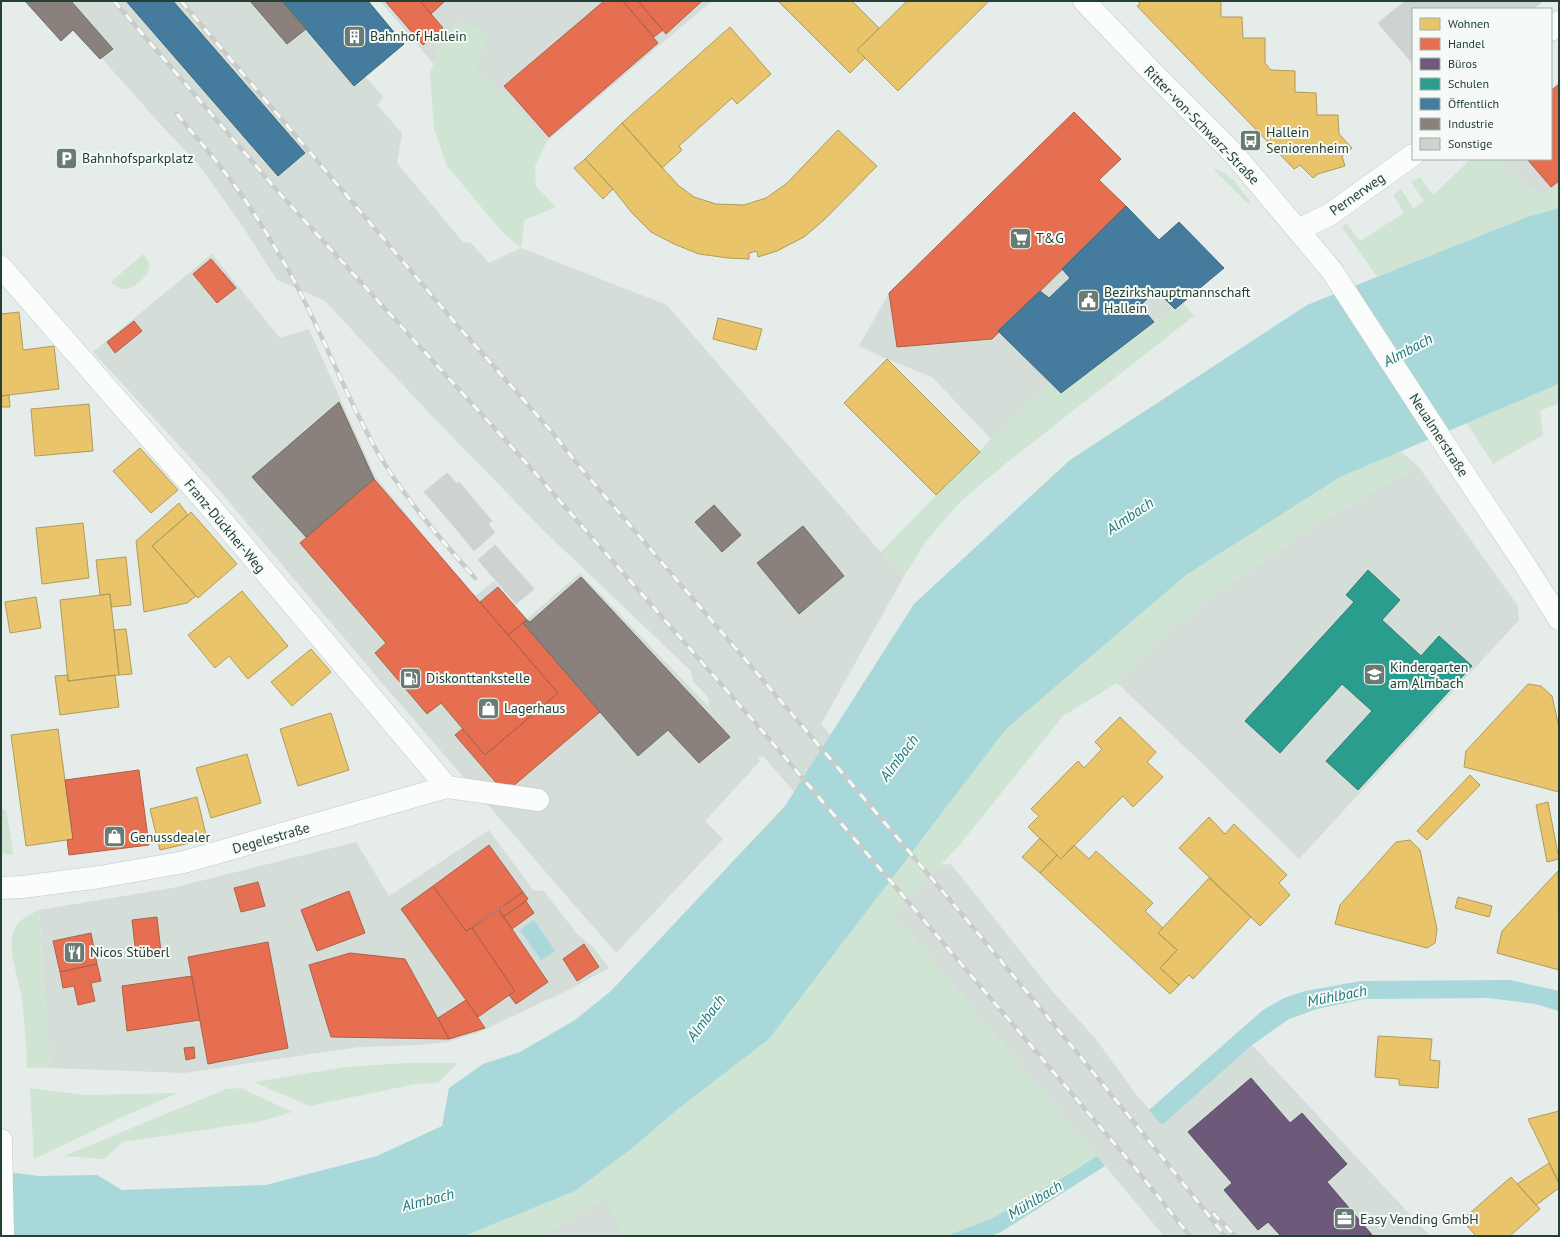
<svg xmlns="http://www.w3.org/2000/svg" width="1560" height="1237" font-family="'PT Sans',sans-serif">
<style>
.built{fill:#d5ddd8}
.green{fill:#d0e4d4}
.water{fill:#a8d8d9}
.homes{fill:#e9c46a;stroke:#ae9c5a}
.shops{fill:#e76f51;stroke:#ac6149}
.offices{fill:#6d597a;stroke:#575265}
.schools{fill:#2a9d8f;stroke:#288174}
.public{fill:#457b9d;stroke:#3b697e}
.industry{fill:#8a817c;stroke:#6b6e67}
.building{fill:#ced3d0;stroke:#cfd5d2}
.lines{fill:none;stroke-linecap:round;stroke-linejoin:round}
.street-casing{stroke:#c3c9c6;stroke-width:23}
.secondary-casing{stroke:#c2c9c6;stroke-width:23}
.street{stroke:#fbfcfc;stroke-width:22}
.secondary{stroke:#fbfcfc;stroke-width:22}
.rail-casing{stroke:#c8ccca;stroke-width:4.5}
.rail{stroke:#f5faf7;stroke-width:3;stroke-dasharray:9;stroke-linecap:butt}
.labels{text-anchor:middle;stroke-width:4;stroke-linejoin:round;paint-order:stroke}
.poi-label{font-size:14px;fill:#244035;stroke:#f5faf7;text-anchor:start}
.street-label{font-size:14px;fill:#244035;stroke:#f5faf7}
.water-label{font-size:15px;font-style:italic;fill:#1d777c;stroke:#f5faf7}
</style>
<rect width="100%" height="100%" fill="#e6ece9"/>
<path class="built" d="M 51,1 L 299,1 L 383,97 L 377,105 L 402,133 L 397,163 L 463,242 L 471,243 L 489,263 L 521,248 L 667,305 L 903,578 L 821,724 L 940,865 L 951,864 L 1052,991 L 1095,1038 L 1135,1093 L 1162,1124 L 1252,1045 L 1430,1236 L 1164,1236 L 893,914 L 894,906 L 763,756 L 757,758 L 760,761 L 705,821 L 723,839 L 616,953 L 383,684 L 208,477 L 93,352 L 212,254 L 280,338 L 309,329 L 375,476 L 474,597 L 494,581 L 527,619 L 580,573 L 708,706 L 709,699 L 693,681 L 691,671 L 543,530 L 430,414 L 325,301 L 277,280 L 245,230 L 199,165 L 161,125 Z
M 380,1 L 712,1 L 547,141 L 503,95 L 476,70 L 444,35 L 434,64 Z
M 1559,82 L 1559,188 L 1544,193 L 1528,189 L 1499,159 L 1551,159 L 1551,89 Z
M 1159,240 L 1203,285 L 1183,303 L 1154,322 L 1061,393 L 1050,382 L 991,439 L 932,377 L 887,359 L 859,346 L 889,293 Z
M 1418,466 L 1518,606 L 1519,620 L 1299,859 L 1204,765 L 1117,683 L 1164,637 L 1205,601 L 1316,524 Z
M 489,830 L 533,890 L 544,891 L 577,934 L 594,948 L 609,968 L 568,990 L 477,1033 L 448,1042 L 419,1045 L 359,1047 L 184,1073 L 50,1068 L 39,910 L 172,888 L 356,842 L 389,896 Z
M 606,1198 L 624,1236 L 540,1236 Z"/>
<path class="green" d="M 462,20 L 487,35 L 476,70 L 503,95 L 547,141 L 535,166 L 536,186 L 556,207 L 524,220 L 523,236 L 521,248 L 503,233 L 447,166 L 434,129 L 430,73 L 444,35 Z
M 1471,159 L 1499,159 L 1528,189 L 1544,193 L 1559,188 L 1559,208 L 1527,217 L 1377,277 L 1342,227 L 1346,223 L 1360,241 L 1404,213 L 1393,195 L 1401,189 L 1413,208 L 1424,201 L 1411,182 L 1420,177 L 1433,195 Z
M 1213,169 C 1231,172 1240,189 1251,202 L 1248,204 Z
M 143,254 C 145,257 148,260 149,263 C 152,274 135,288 125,289 C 119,289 115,286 111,282 Z
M 1183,303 L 1194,316 L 1005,464 L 959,503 L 926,541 L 903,578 L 881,552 L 991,439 L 1050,382 L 1061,393 L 1154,322 Z
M 1559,384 L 1559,403 L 1540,411 L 1543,435 L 1493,464 L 1467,423 Z
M 1400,451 L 1418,466 L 1316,524 L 1205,601 L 1164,637 L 1117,683 L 1063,716 L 958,847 L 893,914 L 1097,1156 L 1075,1170 L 991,1219 L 946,1236 L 624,1236 L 606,1199 L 540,1236 L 464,1236 L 575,1191 L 635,1146 L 678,1109 L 769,1039 L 1006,729 L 1186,575 L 1340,476 Z
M 1,808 L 6,810 L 13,851 L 13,854 L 8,855 L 1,852 Z
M 39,910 L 50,1068 L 27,1068 C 26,1045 25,1023 22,1000 C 20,981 5,946 15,928 C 20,918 30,915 39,910 Z
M 406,1063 L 458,1063 L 438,1083 L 416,1084 L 309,1106 L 254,1082 L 345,1067 Z
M 30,1088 L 86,1095 L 178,1093 L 122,1117 L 34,1159 Z
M 241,1088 L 292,1112 L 262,1121 L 123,1142 L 104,1159 L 64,1156 L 226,1089 Z"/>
<path class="water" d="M 1559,208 L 1559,384 L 1340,477 L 1186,575 L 1006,729 L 769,1039 L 678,1109 L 635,1146 L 575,1191 L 464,1236 L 1,1236 L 1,1171 L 38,1176 L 97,1175 L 122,1190 L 266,1185 L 377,1156 L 442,1126 L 449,1088 L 483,1064 L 520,1052 L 575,1020 L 611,991 L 785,806 L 914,604 L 1070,460 L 1307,305 L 1527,217 Z
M 534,920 L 555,951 L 541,960 L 520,930 Z
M 1510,980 L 1559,991 L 1559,1011 L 1535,1004 L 1488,998 L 1364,999 L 1317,1009 L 1289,1019 L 1252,1045 L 1162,1125 L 1149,1110 L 1263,1010 L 1284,998 L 1305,991 L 1361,981 Z
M 1097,1156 L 1105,1166 L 1001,1232 L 990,1236 L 946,1236 L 991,1219 L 1072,1172 Z"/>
<path class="homes" d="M 778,1 L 852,1 L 879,28 L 857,50 L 865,58 L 850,73 Z
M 907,1 L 989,1 L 898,91 L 857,50 Z
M 1138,1 L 1221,1 L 1221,17 L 1242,17 L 1243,38 L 1265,38 L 1265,63 L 1271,70 L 1295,71 L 1295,92 L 1316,93 L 1317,115 L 1338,115 L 1339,134 L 1352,148 L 1342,156 L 1345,166 L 1318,174 L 1313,178 L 1300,165 L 1294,169 L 1137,6 L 1140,4 Z
M 730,27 L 771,74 L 737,104 L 732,98 L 679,146 L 682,150 L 662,168 L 622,123 Z
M 622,123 L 679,186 L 694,197 L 716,204 L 744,205 L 766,198 L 786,184 L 838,130 L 877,166 L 825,219 L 804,237 L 777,251 L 758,257 L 757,251 L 749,253 L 749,259 L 728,258 L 699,254 L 674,244 L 651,232 L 632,213 L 613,189 L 585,159 Z
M 585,159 L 613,189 L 603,199 L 574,168 Z
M 19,312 L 23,350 L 54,346 L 59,389 L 1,396 L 1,314 Z
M 718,318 L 762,329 L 756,350 L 713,339 Z
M 887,359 L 980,452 L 936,495 L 844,403 Z
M 9,395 L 10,407 L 1,407 L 1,396 Z
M 89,404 L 93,451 L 35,456 L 31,409 Z
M 140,448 L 178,490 L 151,513 L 113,471 Z
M 179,503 L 188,515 L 152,546 L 196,596 L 187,603 L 144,612 L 136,541 Z
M 191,512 L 237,564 L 198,598 L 152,546 Z
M 83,523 L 89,578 L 42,584 L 36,528 Z
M 126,557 L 131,605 L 111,607 L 110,594 L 100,595 L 96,560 Z
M 242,591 L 288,646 L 248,679 L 229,656 L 215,668 L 188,635 Z
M 110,594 L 119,675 L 68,681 L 60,600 Z
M 36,597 L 41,628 L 10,633 L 5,602 Z
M 126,629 L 132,674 L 119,675 L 114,630 Z
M 311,649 L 331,672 L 292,706 L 271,682 Z
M 68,675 L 68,681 L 115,675 L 119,707 L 60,715 L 55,676 Z
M 1528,684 L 1541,686 L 1552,696 L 1559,727 L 1559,792 L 1464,767 L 1466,751 Z
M 331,713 L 349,770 L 298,786 L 280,729 Z
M 1120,717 L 1156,752 L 1147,762 L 1163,777 L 1133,807 L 1123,796 L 1061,859 L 1028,827 L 1039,816 L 1031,809 L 1078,761 L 1084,768 L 1102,749 L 1095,742 Z
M 58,729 L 73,839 L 26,846 L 11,735 Z
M 247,754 L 261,803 L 211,818 L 196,768 Z
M 1470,775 L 1480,785 L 1427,840 L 1417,831 Z
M 197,797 L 207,839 L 160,850 L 150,809 Z
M 1548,802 L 1559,859 L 1547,862 L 1536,805 Z
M 1209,817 L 1225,834 L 1234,824 L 1287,875 L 1279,883 L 1290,895 L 1260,926 L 1179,848 Z
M 1040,838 L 1057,855 L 1040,873 L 1022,857 Z
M 1410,840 L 1420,850 L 1437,929 L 1435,943 L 1427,948 L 1335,924 L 1340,905 L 1396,842 Z
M 1074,845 L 1089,859 L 1096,851 L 1153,903 L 1145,911 L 1163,928 L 1158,933 L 1177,950 L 1160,968 L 1179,985 L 1170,994 L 1040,873 L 1057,855 L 1061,859 Z
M 1558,871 L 1559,970 L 1497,953 L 1502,931 Z
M 1209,878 L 1251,917 L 1193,979 L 1189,975 L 1179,985 L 1160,968 L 1177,950 L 1158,933 Z
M 1458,897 L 1492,906 L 1489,917 L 1455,908 Z
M 1378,1036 L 1432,1039 L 1430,1060 L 1440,1061 L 1438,1088 L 1399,1085 L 1399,1079 L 1375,1077 Z
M 1559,1111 L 1559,1183 L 1528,1119 Z
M 1549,1163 L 1559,1183 L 1559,1188 L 1536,1205 L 1517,1184 Z
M 1511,1177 L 1540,1209 L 1510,1236 L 1476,1236 L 1462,1220 Z"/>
<path class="shops" d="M 385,1 L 420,1 L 443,28 L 423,45 Z
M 420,1 L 445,1 L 431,14 Z
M 604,1 L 623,1 L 658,43 L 549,137 L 504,86 Z
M 623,1 L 638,1 L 663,30 L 654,37 Z
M 638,1 L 702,1 L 666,34 Z
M 1559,84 L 1559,181 L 1551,187 L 1527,159 L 1551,159 L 1551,91 Z
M 1074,112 L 1121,159 L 1099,180 L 1126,206 L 992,339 L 897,347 L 889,293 Z
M 211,259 L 236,288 L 217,303 L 193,274 Z
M 134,321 L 142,331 L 115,353 L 107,342 Z
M 374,479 L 558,693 L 485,755 L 441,703 L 427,714 L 375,653 L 386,643 L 300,543 Z
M 498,587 L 527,620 L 508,635 L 480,602 Z
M 523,623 L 600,712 L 505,793 L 455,735 L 462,729 L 485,755 L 558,693 L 508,635 Z
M 139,770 L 149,845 L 69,855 L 67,840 L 73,839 L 65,780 Z
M 489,845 L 523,892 L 466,931 L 433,886 Z
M 258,882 L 265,906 L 241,912 L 234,888 Z
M 433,886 L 466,931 L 472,928 L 515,991 L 478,1017 L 401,909 Z
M 349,891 L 365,933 L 317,951 L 301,910 Z
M 523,892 L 528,899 L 503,917 L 499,910 Z
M 526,901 L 534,913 L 512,929 L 503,917 Z
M 499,910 L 548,982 L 516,1004 L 509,995 L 515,991 L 472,928 Z
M 157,917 L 161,952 L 136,955 L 132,920 Z
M 91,933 L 97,964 L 60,972 L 53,941 Z
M 268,942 L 288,1048 L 208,1064 L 188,957 Z
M 584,944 L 599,967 L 577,981 L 563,959 Z
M 350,953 L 405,959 L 449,1039 L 331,1037 L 309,965 Z
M 97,964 L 101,981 L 91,983 L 95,1001 L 78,1005 L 74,986 L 63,988 L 60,972 Z
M 192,976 L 200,1020 L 127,1031 L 122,986 Z
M 466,1000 L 485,1028 L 449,1039 L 438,1018 Z
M 194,1047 L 195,1058 L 186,1060 L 184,1048 Z"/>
<path class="offices" d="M 1251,1078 L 1290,1123 L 1302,1113 L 1347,1164 L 1327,1182 L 1373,1236 L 1281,1236 L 1268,1222 L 1258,1230 L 1224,1190 L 1232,1183 L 1188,1132 Z"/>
<path class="schools" d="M 1368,570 L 1400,600 L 1382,620 L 1421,656 L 1439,636 L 1472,666 L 1358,790 L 1326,761 L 1372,711 L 1342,684 L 1280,753 L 1245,721 L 1354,602 L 1346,595 Z"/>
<path class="public" d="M 126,1 L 173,1 L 305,153 L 278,176 Z
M 282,1 L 368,1 L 404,44 L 354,86 Z
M 1126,206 L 1159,240 L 1179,222 L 1224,268 L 1175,309 L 1156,290 L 1140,306 L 1154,322 L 1061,393 L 998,331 L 1040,291 L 1049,298 L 1070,278 L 1062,269 Z"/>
<path class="industry" d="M 25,1 L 71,1 L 113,49 L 100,59 L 73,30 L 61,41 Z
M 250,1 L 282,1 L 306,29 L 287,44 Z
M 339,402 L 374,479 L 306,537 L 252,477 Z
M 714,505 L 741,535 L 722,552 L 695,522 Z
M 803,526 L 844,576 L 799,614 L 757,563 Z
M 581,577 L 730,737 L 699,763 L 668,730 L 638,756 L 523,623 L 527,620 L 530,622 Z"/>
<path class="building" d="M 1405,1 L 1543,1 L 1533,9 L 1413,9 L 1413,13 L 1404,2 Z
M 1404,2 L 1413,13 L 1413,64 L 1378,23 Z
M 447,473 L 457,484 L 434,503 L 424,492 Z
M 459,482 L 492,521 L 467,542 L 434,503 Z
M 488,524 L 495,532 L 474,551 L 467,542 Z
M 495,545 L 534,589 L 516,604 L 478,560 Z"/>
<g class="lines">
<defs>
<path id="street" d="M 1084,1 L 1154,74 L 1234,154 L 1332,271 L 1453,457 L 1525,565 L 1559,619
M 1551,30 L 1559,22
M 1298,230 L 1329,215 L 1413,155
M 1,267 L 213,510 L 447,787
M 1,888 L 22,887 L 100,877 L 184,862 L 447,787 L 538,800"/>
<path id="secondary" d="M 1,1140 L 3,1236"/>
</defs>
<use href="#street" class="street-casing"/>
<use href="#secondary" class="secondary-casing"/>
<use href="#street" class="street"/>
<use href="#secondary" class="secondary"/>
<defs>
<path id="rail" d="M 114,1 L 282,196 L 529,466 L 758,726 L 1039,1055 L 1136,1169 L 1190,1236
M 181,1 L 457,325 L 552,432 L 579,466 C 797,720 1017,973 1225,1236
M 177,114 C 192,133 209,151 223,170 C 249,203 272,241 292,277 C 323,334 345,395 377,451 C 404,498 440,538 475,578
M 1213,1213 L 1235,1236"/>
</defs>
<use href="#rail" class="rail-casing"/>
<use href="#rail" class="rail"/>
</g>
<defs>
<symbol id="building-square" viewBox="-11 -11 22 22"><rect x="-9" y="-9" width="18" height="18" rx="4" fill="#687c74" stroke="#f5faf7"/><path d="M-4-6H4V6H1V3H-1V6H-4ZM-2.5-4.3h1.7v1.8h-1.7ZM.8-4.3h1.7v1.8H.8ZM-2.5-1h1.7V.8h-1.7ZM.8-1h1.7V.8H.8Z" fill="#fff"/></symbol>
<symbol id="bus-square" viewBox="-11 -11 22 22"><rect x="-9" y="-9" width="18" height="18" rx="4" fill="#687c74" stroke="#f5faf7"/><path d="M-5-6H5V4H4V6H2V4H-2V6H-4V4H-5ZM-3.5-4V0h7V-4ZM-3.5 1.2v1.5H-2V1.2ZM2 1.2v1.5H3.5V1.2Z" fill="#fff"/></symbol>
<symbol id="parking-square" viewBox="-11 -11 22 22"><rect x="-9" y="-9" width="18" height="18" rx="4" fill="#687c74" stroke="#f5faf7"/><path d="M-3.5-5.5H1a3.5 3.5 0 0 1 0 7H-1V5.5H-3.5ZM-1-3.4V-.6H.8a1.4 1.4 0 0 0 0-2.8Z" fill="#fff"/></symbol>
<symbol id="supermarket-square" viewBox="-11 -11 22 22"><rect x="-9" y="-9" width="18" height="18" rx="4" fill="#687c74" stroke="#f5faf7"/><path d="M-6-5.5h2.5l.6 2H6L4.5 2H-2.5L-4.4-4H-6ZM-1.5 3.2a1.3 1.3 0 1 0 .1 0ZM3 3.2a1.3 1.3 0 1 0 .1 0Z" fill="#fff"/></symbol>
<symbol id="civic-square" viewBox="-11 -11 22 22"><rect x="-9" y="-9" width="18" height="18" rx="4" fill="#687c74" stroke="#f5faf7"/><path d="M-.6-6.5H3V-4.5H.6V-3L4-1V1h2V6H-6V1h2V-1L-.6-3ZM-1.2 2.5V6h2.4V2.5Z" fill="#fff"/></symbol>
<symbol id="school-square" viewBox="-11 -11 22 22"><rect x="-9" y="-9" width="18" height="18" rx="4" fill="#687c74" stroke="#f5faf7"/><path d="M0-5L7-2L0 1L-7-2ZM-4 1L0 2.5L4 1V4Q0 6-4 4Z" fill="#fff"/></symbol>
<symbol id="fuel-square" viewBox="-11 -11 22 22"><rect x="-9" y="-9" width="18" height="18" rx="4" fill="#687c74" stroke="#f5faf7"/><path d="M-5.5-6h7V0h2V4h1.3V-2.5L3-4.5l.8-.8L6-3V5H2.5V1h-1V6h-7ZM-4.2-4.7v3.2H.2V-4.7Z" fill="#fff"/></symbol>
<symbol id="shop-square" viewBox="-11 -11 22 22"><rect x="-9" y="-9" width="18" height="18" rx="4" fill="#687c74" stroke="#f5faf7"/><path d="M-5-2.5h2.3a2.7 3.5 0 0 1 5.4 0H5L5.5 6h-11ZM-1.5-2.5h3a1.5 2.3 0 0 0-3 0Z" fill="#fff"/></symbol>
<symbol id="restaurant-square" viewBox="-11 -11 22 22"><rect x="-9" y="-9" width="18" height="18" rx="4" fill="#687c74" stroke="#f5faf7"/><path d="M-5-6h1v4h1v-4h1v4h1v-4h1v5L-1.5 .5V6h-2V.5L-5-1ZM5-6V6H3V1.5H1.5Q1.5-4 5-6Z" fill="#fff"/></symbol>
<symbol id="office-square" viewBox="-11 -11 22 22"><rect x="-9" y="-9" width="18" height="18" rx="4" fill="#687c74" stroke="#f5faf7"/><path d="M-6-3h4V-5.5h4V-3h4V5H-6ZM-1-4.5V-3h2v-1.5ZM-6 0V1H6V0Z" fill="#fff"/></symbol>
</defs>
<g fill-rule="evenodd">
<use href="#building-square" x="342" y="24" width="25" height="25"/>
<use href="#bus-square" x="1238" y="128" width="25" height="25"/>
<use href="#parking-square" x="54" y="146" width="25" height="25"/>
<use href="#supermarket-square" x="1008" y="226" width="25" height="25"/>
<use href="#civic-square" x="1076" y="288" width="25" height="25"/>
<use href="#school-square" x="1362" y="662" width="25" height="25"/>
<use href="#fuel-square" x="398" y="666" width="25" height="25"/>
<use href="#shop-square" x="476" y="696" width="25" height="25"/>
<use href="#shop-square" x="102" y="824" width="25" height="25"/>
<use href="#restaurant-square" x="62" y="940" width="25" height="25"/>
<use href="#office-square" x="1332" y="1206" width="25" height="25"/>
</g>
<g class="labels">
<g class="poi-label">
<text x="370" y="41">Bahnhof Hallein</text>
<text x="1266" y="137">Hallein<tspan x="1266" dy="16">Seniorenheim</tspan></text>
<text x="82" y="163">Bahnhofsparkplatz</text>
<text x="1036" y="243">T&amp;G</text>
<text x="1104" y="297">Bezirkshauptmannschaft<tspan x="1104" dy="16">Hallein</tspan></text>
<text x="1390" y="672">Kindergarten<tspan x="1390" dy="16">am Almbach</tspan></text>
<text x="426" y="683">Diskonttankstelle</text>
<text x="504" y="713">Lagerhaus</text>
<text x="130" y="842">Genussdealer</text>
<text x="90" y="957">Nicos Stüberl</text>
<text x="1360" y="1224">Easy Vending GmbH</text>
</g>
<g class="street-label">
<text transform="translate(1202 125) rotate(46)" y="5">Ritter-von-Schwarz-Straße</text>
<text transform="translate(1357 194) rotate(-35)" y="5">Pernerweg</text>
<text transform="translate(1439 435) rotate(57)" y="5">Neualmerstraße</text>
<text transform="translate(225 526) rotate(50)" y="5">Franz-Dückher-Weg</text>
<text transform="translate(271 838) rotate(-16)" y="5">Degelestraße</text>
</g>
<g class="water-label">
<text transform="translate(1408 350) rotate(-28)" y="5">Almbach</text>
<text transform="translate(1130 516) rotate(-34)" y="5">Almbach</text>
<text transform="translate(899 758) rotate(-53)" y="5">Almbach</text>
<text transform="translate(1337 996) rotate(-11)" y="5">Mühlbach</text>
<text transform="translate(706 1018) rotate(-53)" y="5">Almbach</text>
<text transform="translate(428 1200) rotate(-14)" y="5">Almbach</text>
<text transform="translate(1035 1200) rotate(-31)" y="5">Mühlbach</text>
</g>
</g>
<rect width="1560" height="1237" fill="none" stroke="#244035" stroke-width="4"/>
<rect x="1412" y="8" width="140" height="152" fill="#f5faf7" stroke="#a1b0a9"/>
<rect x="1420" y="18" width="20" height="12" fill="#e9c46a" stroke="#a1b0a9"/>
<text x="1448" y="28" font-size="12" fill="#244035">Wohnen</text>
<rect x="1420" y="38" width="20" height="12" fill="#e76f51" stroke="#a1b0a9"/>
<text x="1448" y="48" font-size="12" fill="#244035">Handel</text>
<rect x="1420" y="58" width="20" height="12" fill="#6d597a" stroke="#a1b0a9"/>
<text x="1448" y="68" font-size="12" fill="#244035">Büros</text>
<rect x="1420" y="78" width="20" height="12" fill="#2a9d8f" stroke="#a1b0a9"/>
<text x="1448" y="88" font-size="12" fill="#244035">Schulen</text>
<rect x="1420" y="98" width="20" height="12" fill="#457b9d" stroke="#a1b0a9"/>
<text x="1448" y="108" font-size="12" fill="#244035">Öffentlich</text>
<rect x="1420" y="118" width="20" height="12" fill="#8a817c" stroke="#a1b0a9"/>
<text x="1448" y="128" font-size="12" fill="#244035">Industrie</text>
<rect x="1420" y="138" width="20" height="12" fill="#ced3d0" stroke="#a1b0a9"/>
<text x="1448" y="148" font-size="12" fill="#244035">Sonstige</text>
</svg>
